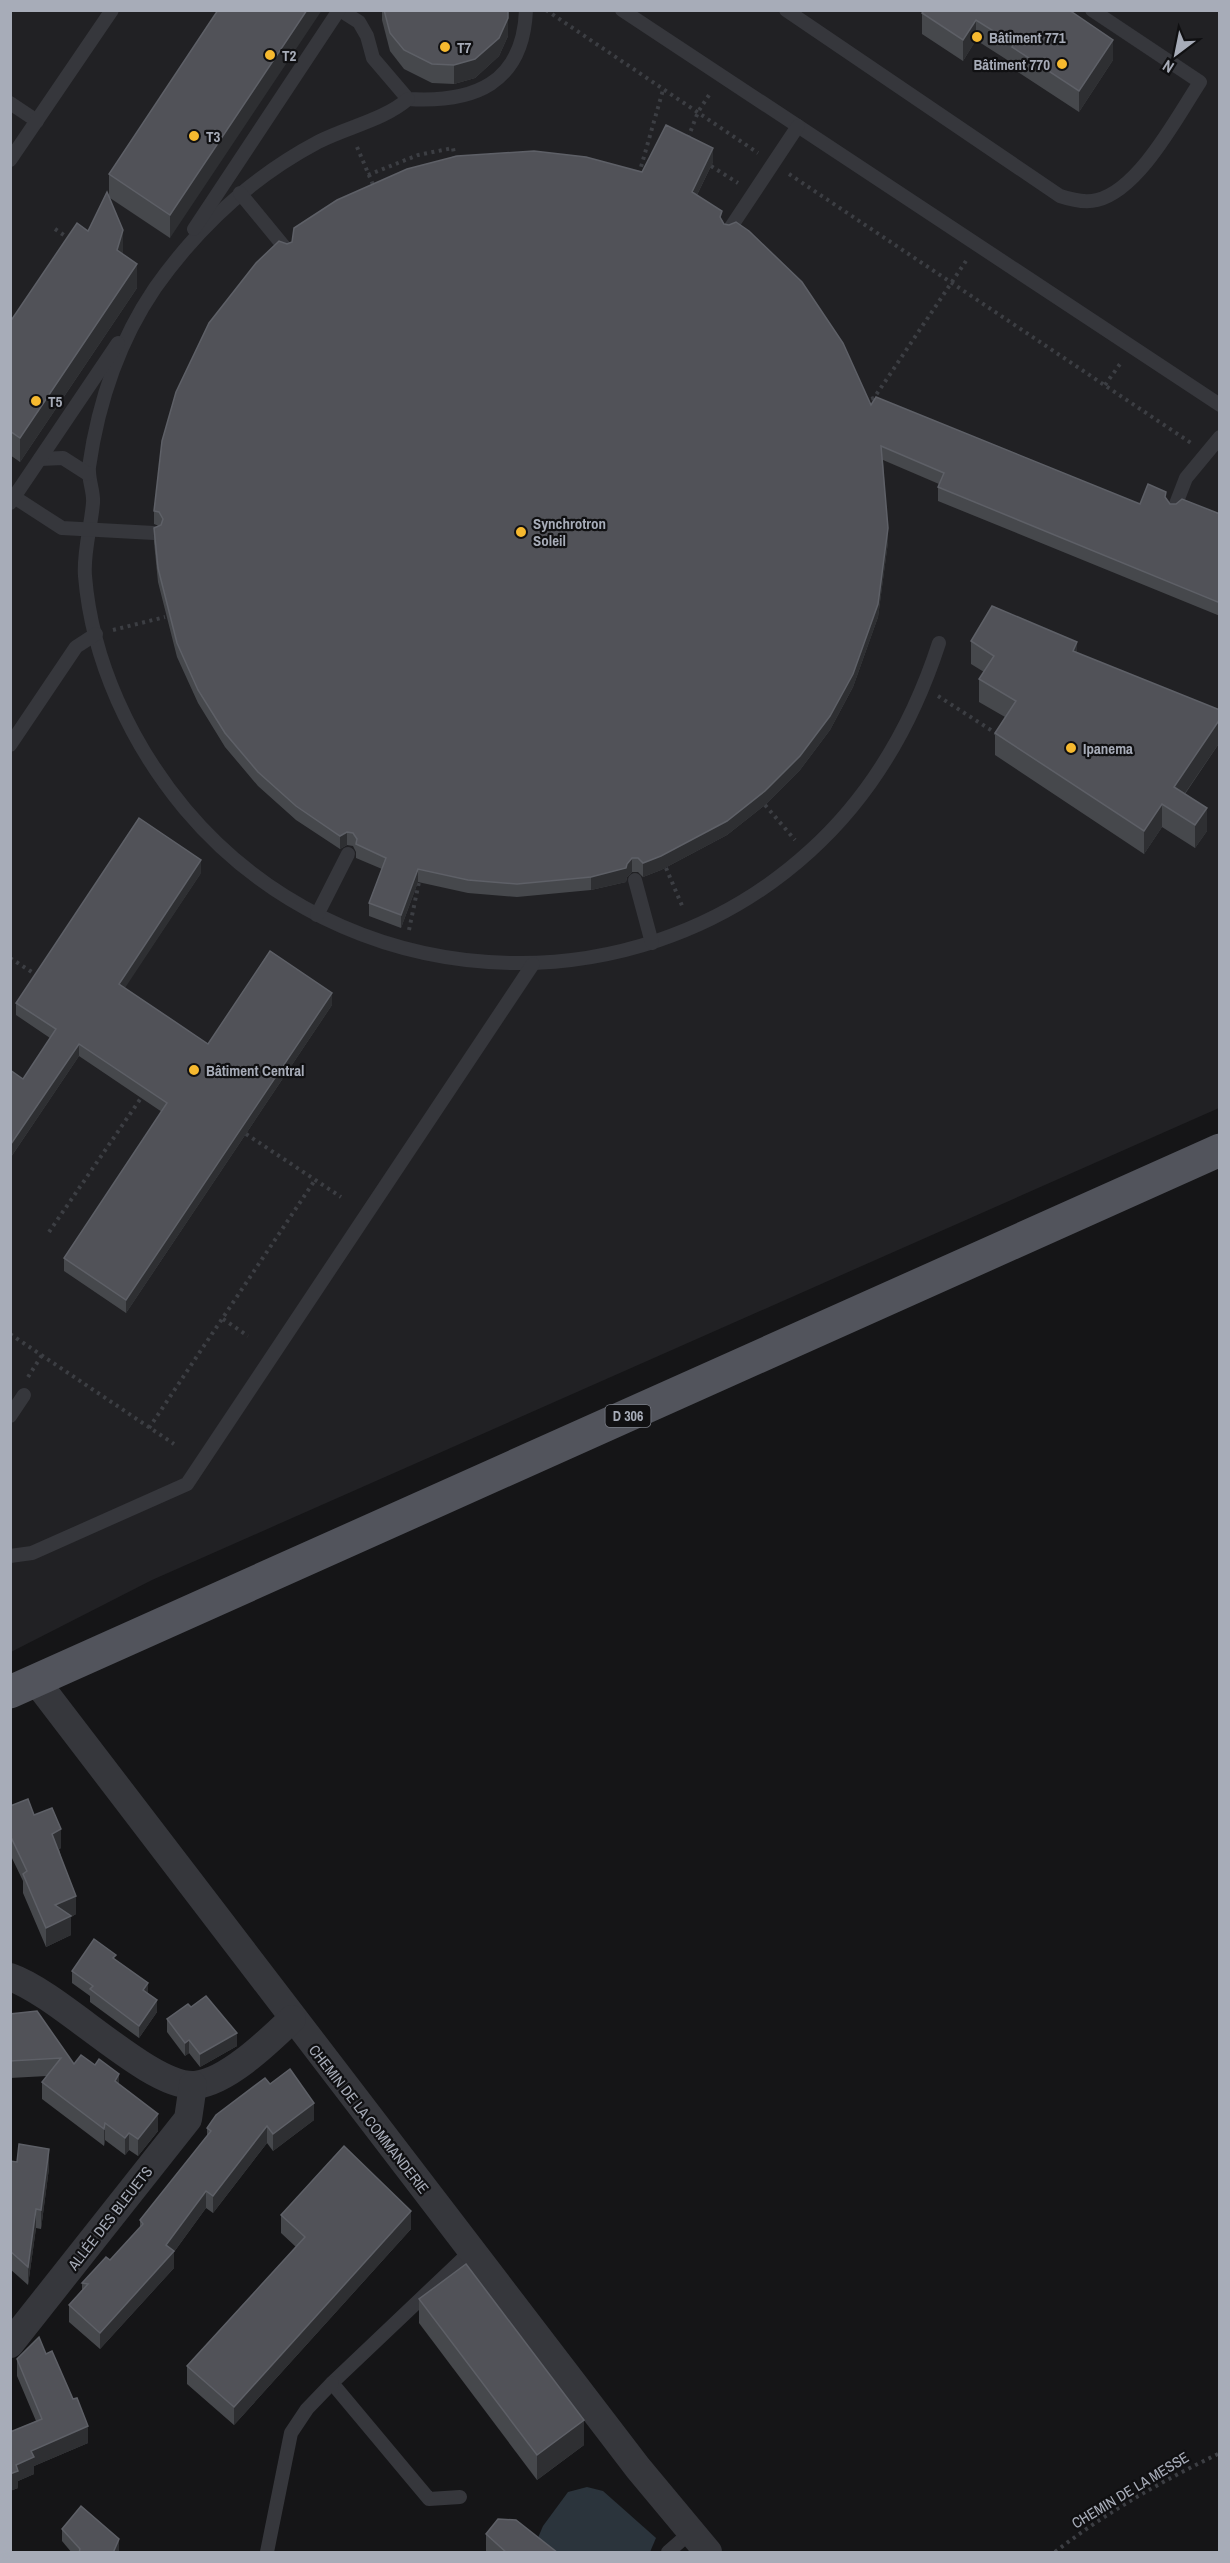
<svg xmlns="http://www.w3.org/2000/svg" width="1230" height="2563" viewBox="0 0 1230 2563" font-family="'Archivo Narrow',sans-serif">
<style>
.built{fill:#212124}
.water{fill:#2b343c}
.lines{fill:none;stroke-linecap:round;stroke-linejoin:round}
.path{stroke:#3c3e43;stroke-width:4;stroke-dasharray:3 4.5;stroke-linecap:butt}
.service{stroke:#36373c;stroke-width:14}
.minor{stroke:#36373c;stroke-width:28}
.primary{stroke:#52545c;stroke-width:33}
.wall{fill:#46484c}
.shaded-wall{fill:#2e2f32}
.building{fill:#515258;stroke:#5e6067;stroke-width:1.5}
.poi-dot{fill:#f6b92f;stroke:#101012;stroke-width:2}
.labels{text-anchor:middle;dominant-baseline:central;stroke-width:4.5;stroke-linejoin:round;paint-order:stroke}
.shield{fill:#101012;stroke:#7a7d86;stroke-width:1.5}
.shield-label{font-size:14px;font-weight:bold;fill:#a7acb8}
.poi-label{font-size:15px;font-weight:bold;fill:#a7acb8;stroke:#101012;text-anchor:start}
.street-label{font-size:15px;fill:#a7acb8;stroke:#101012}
</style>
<rect width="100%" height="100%" fill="#151517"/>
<path class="built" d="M 11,11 L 1219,11 L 1219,1108 L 152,1580 L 11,1652 Z"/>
<path class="water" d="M 587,2487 L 603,2491 L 656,2538 L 650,2552 L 542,2552 L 534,2547 L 543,2526 L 568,2492 Z"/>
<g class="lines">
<g class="path">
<path d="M 546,10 L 758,153"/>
<path d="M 688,138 L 698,112 L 711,92"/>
<path d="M 357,147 L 374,187"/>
<path d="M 711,166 L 738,183"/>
<path d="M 639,174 L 663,90"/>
<path d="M 789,174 L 1191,443"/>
<path d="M 368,175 L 418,155 L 453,148 L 455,160"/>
<path d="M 55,229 L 71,240"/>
<path d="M 1105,385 L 1120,364"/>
<path d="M 864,401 L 874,398 L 966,261"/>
<path d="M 113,630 L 165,617"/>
<path d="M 938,696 L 997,734"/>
<path d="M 765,805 L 795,840"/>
<path d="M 666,868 L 683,908"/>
<path d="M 409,930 L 419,882"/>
<path d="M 10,958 L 38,976"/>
<path d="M 246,1134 L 341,1197"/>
<path d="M 49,1232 L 141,1098"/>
<path d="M 223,1319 L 248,1336"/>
<path d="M 10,1334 L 174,1444"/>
<path d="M 28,1377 L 42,1355"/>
<path d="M 149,1428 L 315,1180"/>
<path d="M 1055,2552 C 1105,2513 1162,2481 1220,2453"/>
</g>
<g class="service">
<path d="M 340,10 L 359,22 L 367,36 L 373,58 L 408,99 C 474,103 523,84 526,10"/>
<path d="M 622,10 L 1220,405"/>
<path d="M 786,10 L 1060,196 C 1072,200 1085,203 1097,200 C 1139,190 1177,117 1200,82 L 1092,10"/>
<path d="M 408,99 C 384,120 347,127 318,142 C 252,177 198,227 155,288 C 119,341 98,404 89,467 C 88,480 94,491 93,503 C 91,527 83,553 85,576 C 92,661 131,744 185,809 C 342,996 629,1016 810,851 C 872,795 913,723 939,643"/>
<path d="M 10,103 L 37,121"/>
<path d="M 10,160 L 112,10"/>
<path d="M 240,193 L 286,249"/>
<path d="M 194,229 L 339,10"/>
<path d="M 729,230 L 798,126"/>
<path d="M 40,459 L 63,458 L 88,474"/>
<path d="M 14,497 L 62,528 L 154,533"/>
<path d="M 10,503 L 118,343"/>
<path d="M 1174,509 L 1186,478 L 1220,437"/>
<path d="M 10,745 L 76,647 L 96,634"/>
<path d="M 635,880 L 652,943"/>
<path d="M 317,915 L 348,854"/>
<path d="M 10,1416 L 24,1395"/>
<path d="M 10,1556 L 32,1553 L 187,1484 L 533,964"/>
<path d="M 460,2497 L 429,2499 L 332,2383 L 471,2251"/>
<path d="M 267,2552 L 291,2433 L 307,2409 L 332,2383"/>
<path d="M 668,2552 L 691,2532"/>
</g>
<g class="minor">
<path d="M 36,1681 L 638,2468 L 708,2552"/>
<path d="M 10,1977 C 62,1995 149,2088 195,2085 C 227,2082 269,2041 292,2019"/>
<path d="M 10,2344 L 188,2119 L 193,2085"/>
</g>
<path class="primary" d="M 10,1692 L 1220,1150"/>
</g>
<g class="wall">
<path d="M 218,10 L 170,238 L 110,198 L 123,254 L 137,288 L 20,462 L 10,455 L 10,322 L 88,231 L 109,196 L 109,174 Z"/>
<path d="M 382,10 L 508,10 L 508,36 L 499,56 L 475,78 L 454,84 L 432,83 L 404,69 L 390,51 L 382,20 Z"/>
<path d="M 1069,10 L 1113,60 L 1079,112 L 1012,68 L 1012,63 L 976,40 L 963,61 L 922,34 L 922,13 Z"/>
<path d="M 713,162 L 697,195 L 722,220 L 724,224 L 871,405 L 1140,504 L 1166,498 L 1170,504 L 1220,514 L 1220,616 L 938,501 L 938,487 L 939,484 L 883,460 L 888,542 L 878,617 L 853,687 L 830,730 L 800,770 L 765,805 L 727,835 L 661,870 L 643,877 L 638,872 L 632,872 L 627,877 L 626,882 L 591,890 L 517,897 L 468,893 L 418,882 L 401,928 L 369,916 L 369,903 L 382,869 L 356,858 L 356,852 L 353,846 L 347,845 L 340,849 L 296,820 L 258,786 L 225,747 L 198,703 L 177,657 L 158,582 L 154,542 L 154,528 L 159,526 L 154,524 L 154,511 L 287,244 L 642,172 Z"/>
<path d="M 971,641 L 1077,652 L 1220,742 L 1185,794 L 1207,831 L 1195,848 L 1162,827 L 1144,854 L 995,755 L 995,733 L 1005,717 L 979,702 L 979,679 L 984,672 L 971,664 Z"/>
<path d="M 201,873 L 124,988 L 208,1044 L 332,1005 L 126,1313 L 64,1271 L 64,1258 L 162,1112 L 79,1056 L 11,1157 L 10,1156 L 10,1070 L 23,1079 L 50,1038 L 16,1015 L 16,1003 Z"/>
<path d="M 10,1806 L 34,1815 L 61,1848 L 59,1849 L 76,1914 L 71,1917 L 71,1935 L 46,1947 L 23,1893 L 23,1881 L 10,1854 Z"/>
<path d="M 116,1960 L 148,1993 L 157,2012 L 139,2038 L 90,2002 L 90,1996 L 72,1983 L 72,1971 Z"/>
<path d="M 191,2007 L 237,2046 L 200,2067 L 189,2053 L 185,2056 L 167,2032 L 167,2019 Z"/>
<path d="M 10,2014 L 74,2064 L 119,2084 L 158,2131 L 138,2156 L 129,2150 L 125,2155 L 105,2140 L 104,2146 L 42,2099 L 42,2082 L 47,2076 L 10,2078 Z"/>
<path d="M 270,2084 L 314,2120 L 273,2151 L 267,2143 L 213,2213 L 206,2208 L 174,2252 L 174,2268 L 100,2349 L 69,2322 L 69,2305 L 82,2290 L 82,2283 L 110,2260 L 140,2228 L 140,2220 L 207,2136 L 207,2128 Z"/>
<path d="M 10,2161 L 49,2168 L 41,2229 L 36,2228 L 28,2285 L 10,2269 Z"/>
<path d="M 281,2215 L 411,2229 L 234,2425 L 187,2384 L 187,2366 L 296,2247 L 281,2233 Z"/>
<path d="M 419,2299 L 584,2445 L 537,2480 L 419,2323 Z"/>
<path d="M 46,2354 L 88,2443 L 34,2466 L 34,2474 L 18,2481 L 18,2488 L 10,2491 L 10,2432 L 36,2421 L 17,2376 L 17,2359 Z"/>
<path d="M 62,2529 L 119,2551 L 118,2553 L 72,2553 L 62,2541 Z"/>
<path d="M 486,2534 L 558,2553 L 486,2553 Z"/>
</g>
<g class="shaded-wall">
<path d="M 307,10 L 322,10 L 170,238 L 170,215 Z"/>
<path d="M 508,18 L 508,36 L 499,56 L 475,78 L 454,84 L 454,65 Z"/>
<path d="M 976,20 L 976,40 L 963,61 L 963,40 Z"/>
<path d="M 1113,40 L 1113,60 L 1079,112 L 1079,91 Z"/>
<path d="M 713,148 L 713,162 L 692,205 L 692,192 Z"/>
<path d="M 123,230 L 123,254 L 117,274 L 117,250 Z"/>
<path d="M 137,264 L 137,288 L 20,462 L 20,438 Z"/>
<path d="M 888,528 L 888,542 L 878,617 L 853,687 L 830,730 L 800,770 L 765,805 L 727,835 L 661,870 L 643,877 L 643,863 Z"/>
<path d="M 1077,642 L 1077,664 L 1073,651 Z"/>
<path d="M 1220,719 L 1220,742 L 1174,809 L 1174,787 Z"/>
<path d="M 1162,804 L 1162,827 L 1144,854 L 1144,831 Z"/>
<path d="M 1207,808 L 1207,831 L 1195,848 L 1195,825 Z"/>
<path d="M 347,832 L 347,845 L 340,849 L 340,836 Z"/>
<path d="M 632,858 L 632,872 L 627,877 L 626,882 L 591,890 L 591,877 L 627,864 Z"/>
<path d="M 201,860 L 201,873 L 119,997 L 119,984 Z"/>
<path d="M 418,869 L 418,882 L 401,928 L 401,915 Z"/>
<path d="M 332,993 L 332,1005 L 126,1313 L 126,1300 Z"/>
<path d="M 79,1044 L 79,1056 L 11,1157 L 11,1144 Z"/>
<path d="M 61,1829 L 61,1848 L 52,1852 L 52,1834 Z"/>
<path d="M 76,1896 L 76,1914 L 71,1917 L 71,1935 L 46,1947 L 46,1928 L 55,1905 Z"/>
<path d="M 148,1983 L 148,1996 L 143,1990 Z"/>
<path d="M 157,2000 L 157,2012 L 139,2038 L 139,2026 Z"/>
<path d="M 237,2033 L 237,2046 L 200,2067 L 200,2054 Z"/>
<path d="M 189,2040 L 189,2053 L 185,2056 L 185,2043 Z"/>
<path d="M 119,2074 L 119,2091 L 115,2081 Z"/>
<path d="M 314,2103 L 314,2120 L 273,2151 L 273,2134 Z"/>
<path d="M 158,2114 L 158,2131 L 138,2156 L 138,2139 Z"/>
<path d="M 105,2123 L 105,2140 L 104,2146 L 104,2129 Z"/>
<path d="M 267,2126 L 267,2143 L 213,2213 L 213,2196 Z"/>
<path d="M 129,2133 L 129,2150 L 125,2155 L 125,2138 Z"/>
<path d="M 49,2149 L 49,2168 L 41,2229 L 41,2210 Z"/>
<path d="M 206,2191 L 206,2208 L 174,2252 L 174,2268 L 100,2349 L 100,2333 L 166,2245 Z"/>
<path d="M 36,2209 L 36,2228 L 28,2285 L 28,2267 Z"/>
<path d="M 411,2211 L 411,2229 L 234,2425 L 234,2407 Z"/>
<path d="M 584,2420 L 584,2445 L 537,2480 L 537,2455 Z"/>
<path d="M 88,2426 L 88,2443 L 34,2466 L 34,2474 L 18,2481 L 18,2488 L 10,2491 L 10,2474 L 16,2465 L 31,2451 Z"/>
<path d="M 119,2539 L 119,2551 L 118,2553 L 113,2553 Z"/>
</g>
<g class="building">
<path d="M 218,10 L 307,10 L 170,215 L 109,174 Z"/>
<path d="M 384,10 L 508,10 L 508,18 L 499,38 L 475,59 L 454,65 L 432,64 L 404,50 L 390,33 Z"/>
<path d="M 924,10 L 1069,10 L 1113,40 L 1079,91 L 1012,47 L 1014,44 L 976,20 L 963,40 L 922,13 Z"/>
<path d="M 666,125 L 713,148 L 692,192 L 722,211 L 720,217 L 724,224 L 729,225 L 736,222 L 749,231 L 802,282 L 843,343 L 871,405 L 876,397 L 1140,504 L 1148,484 L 1166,492 L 1165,497 L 1170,504 L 1176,504 L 1182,499 L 1220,514 L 1220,603 L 938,487 L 944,473 L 881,446 L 888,528 L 878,604 L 853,674 L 830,716 L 800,756 L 765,791 L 727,821 L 661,856 L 643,863 L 638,858 L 632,858 L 627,864 L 626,868 L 591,877 L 517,884 L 468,880 L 418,869 L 401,915 L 369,903 L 386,858 L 356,844 L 357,839 L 353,833 L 347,832 L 340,836 L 296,806 L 258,772 L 225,733 L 198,690 L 177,643 L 158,568 L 154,528 L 161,525 L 163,519 L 159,512 L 154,511 L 162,441 L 176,392 L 209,323 L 256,263 L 279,241 L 287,244 L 292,242 L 294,228 L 337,200 L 407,169 L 457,156 L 534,151 L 586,157 L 642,172 Z"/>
<path d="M 107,192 L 123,230 L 117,250 L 137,264 L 20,438 L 10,431 L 10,322 L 77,223 L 88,231 Z"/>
<path d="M 992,606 L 1077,642 L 1073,651 L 1220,710 L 1220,719 L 1174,787 L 1207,808 L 1195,825 L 1162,804 L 1144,831 L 995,733 L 1016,701 L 979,679 L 994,656 L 971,641 Z"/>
<path d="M 139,818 L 201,860 L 119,984 L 208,1044 L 270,951 L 332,993 L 126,1300 L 64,1258 L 167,1103 L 79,1044 L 11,1144 L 10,1144 L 10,1070 L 23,1079 L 56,1029 L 16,1003 Z"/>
<path d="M 28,1799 L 34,1815 L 52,1808 L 61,1829 L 52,1834 L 76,1896 L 55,1905 L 71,1916 L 46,1928 L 23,1874 L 27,1871 L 10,1835 L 10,1806 Z"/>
<path d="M 94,1939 L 116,1955 L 113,1958 L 148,1983 L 143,1990 L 157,2000 L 139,2026 L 90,1989 L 93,1986 L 72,1971 Z"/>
<path d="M 206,1996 L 237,2033 L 200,2054 L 189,2040 L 185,2043 L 167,2019 L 188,2004 L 191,2007 Z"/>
<path d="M 37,2011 L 74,2064 L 81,2055 L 95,2065 L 99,2059 L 119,2074 L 115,2081 L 158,2114 L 138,2139 L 129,2133 L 125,2138 L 105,2123 L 104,2129 L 42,2082 L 61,2058 L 10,2061 L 10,2014 Z"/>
<path d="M 290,2069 L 314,2103 L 273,2134 L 267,2126 L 213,2196 L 206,2191 L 166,2245 L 174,2251 L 100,2333 L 69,2305 L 88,2284 L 82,2283 L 106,2257 L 110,2260 L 143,2224 L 140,2220 L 211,2131 L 207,2128 L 216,2115 L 265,2078 L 270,2084 Z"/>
<path d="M 19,2144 L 49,2149 L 41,2210 L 36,2209 L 28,2267 L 10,2251 L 10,2161 L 17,2162 Z"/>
<path d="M 344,2146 L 411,2211 L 234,2407 L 187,2366 L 305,2237 L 281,2215 Z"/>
<path d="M 466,2264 L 584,2420 L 537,2455 L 419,2299 Z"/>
<path d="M 39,2337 L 46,2354 L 52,2351 L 73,2399 L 77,2398 L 88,2426 L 31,2451 L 34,2457 L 16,2465 L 18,2471 L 10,2474 L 10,2432 L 42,2419 L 17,2359 Z"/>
<path d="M 81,2506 L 119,2539 L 113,2553 L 79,2553 L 80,2549 L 62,2529 Z"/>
<path d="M 498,2519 L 516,2520 L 558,2553 L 507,2553 L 486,2534 Z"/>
</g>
<g class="poi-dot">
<circle cx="977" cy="37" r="6"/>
<circle cx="445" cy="47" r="6"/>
<circle cx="270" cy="55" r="6"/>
<circle cx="1062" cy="64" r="6"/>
<circle cx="194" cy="136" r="6"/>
<circle cx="36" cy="401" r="6"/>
<circle cx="521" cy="532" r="6"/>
<circle cx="1071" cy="748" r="6"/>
<circle cx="194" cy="1070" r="6"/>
</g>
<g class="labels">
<rect class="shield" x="605.5" y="1405" width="45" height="22" rx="4.5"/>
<g class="shield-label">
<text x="628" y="1416">D 306</text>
</g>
<g class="poi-label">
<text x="989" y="37">Bâtiment 771</text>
<text x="457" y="47">T7</text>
<text x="282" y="55">T2</text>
<text x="1050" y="64" text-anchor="end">Bâtiment 770</text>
<text x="206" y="136">T3</text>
<text x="48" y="401">T5</text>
<text x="533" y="523">Synchrotron<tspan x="533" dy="17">Soleil</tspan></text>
<text x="1083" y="748">Ipanema</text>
<text x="206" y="1070">Bâtiment Central</text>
</g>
<g class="street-label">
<text transform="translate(369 2119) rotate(52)">CHEMIN DE LA COMMANDERIE</text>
<text transform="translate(110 2218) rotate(-52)">ALLÉE DES BLEUETS</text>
<text transform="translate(1130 2490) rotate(-31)">CHEMIN DE LA MESSE</text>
</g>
</g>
<rect width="1230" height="2563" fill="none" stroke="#a7acb8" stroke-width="24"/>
<g transform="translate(1176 54) rotate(212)" stroke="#101012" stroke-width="4.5" paint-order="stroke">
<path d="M0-4.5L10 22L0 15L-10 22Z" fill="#a7acb8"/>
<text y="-9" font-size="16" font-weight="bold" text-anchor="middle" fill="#a7acb8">N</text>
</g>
</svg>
